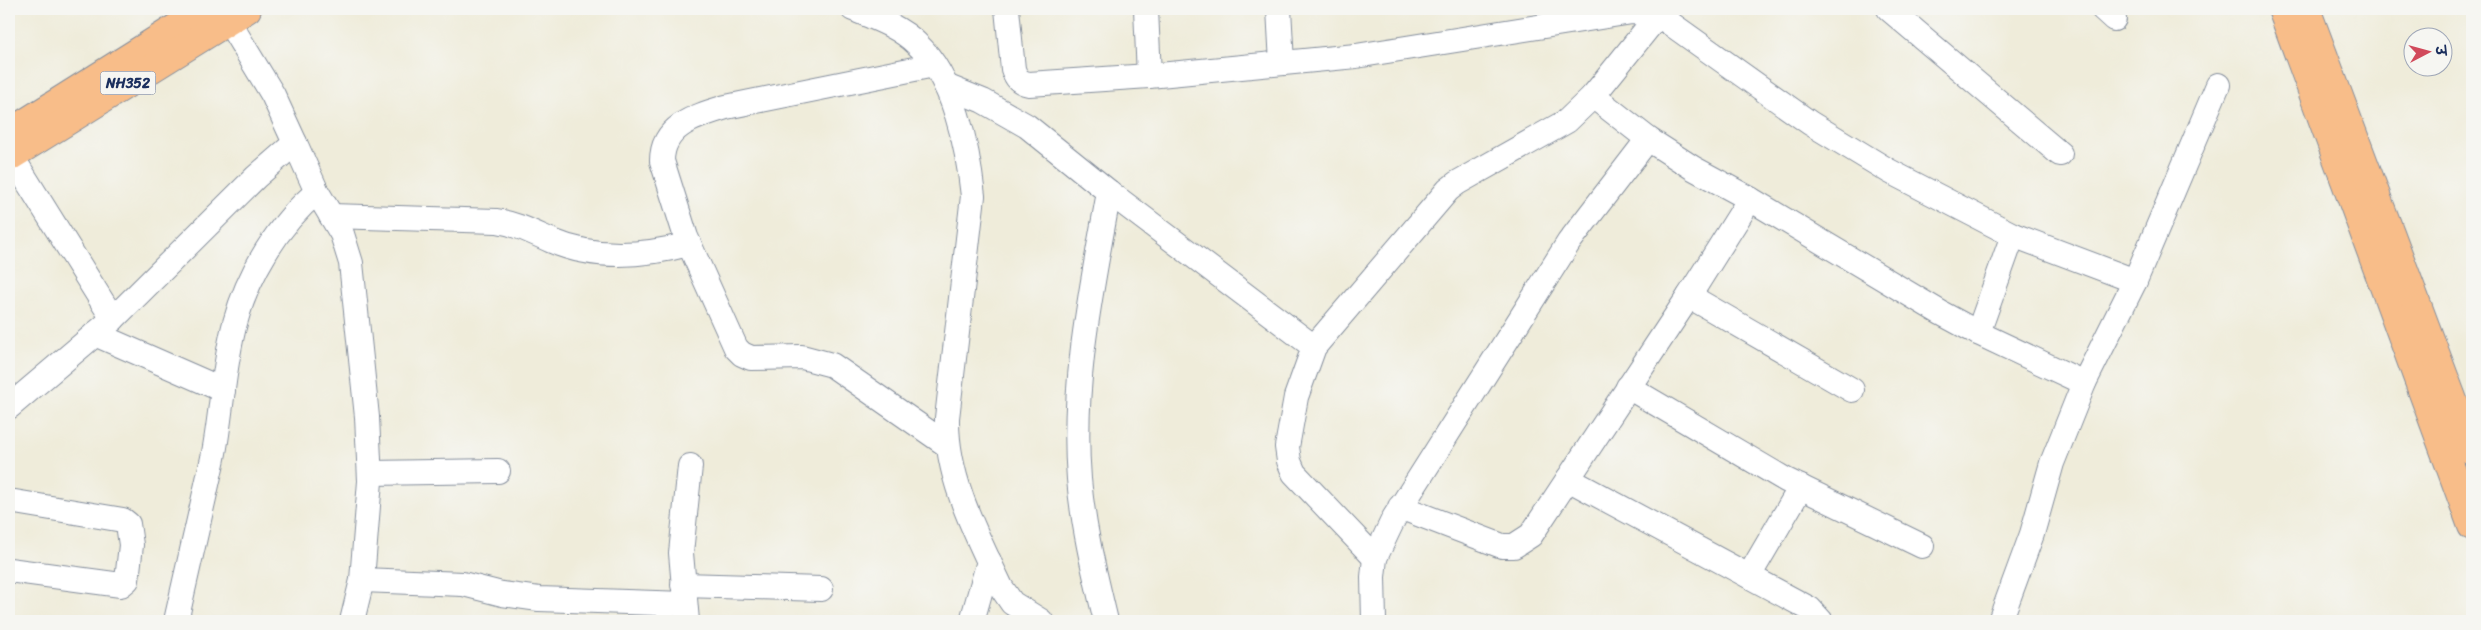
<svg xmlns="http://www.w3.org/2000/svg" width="2481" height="630" viewBox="0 0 2481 630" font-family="Sriracha,'Playpen Sans Deva',sans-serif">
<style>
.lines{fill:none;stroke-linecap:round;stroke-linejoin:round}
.minor-casing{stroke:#858e9c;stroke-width:26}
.major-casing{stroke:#858e9c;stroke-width:30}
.highway-casing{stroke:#858e9c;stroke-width:30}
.minor{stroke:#fff;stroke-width:24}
.major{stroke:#f8bd89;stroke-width:28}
.highway{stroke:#f8bd89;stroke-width:28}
.labels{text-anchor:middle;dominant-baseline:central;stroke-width:4.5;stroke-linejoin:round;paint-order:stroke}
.shield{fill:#f6f6f2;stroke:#5d6b8a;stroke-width:1}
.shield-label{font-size:14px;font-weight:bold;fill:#1b2f5e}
</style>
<rect width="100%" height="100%" fill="#f6f6f2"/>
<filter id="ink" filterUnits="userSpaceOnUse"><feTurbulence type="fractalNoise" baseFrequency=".02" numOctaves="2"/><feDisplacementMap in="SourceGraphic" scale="10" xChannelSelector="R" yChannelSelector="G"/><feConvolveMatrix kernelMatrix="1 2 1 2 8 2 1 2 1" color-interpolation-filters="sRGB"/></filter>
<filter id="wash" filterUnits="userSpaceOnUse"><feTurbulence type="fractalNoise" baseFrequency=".0096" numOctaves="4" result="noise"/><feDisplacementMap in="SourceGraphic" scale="20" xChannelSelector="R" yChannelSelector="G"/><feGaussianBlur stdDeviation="1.12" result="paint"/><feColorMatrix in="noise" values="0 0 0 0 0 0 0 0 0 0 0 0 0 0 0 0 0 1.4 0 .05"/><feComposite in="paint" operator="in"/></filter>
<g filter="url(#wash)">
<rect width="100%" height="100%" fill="#efecda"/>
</g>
<g filter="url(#ink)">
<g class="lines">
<defs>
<g id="minor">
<path d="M 853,9 C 875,18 900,27 917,44 C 954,78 968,149 973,196 L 947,418 C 946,478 976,534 1001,587 L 1012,603 L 1041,621"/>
<path d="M 1007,9 L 1013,69 C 1016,78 1019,82 1029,84 L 1149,76 L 1356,56 L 1632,12 L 1657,14 L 1810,123 L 1889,171 L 2013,235 L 2135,281"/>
<path d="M 1146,9 L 1149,76"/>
<path d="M 1279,9 L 1282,63"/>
<path d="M 1889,9 L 2060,154"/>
<path d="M 2103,9 L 2114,19"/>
<path d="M 934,65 L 726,107 C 697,116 662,125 662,161 L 686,237 L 736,348 L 742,354 L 751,358 L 802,357 L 832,365 L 947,445"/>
<path d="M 946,86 L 983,101 L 1027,126 L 1109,192 L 1314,347"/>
<path d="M 1593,96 L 1648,139 L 1693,168 L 1750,199 L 1941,313 L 1978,333 L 2084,383"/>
<path d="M 295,143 L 317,192 L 342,234 L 351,263 L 367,417 L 370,481 L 362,580 L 352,621"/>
<path d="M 9,152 L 113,319"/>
<path d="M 331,216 L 497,221 C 517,224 534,233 552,241 C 596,260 644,256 689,244"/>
<path d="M 1689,296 L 1852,390"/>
<path d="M 1978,333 L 2013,235"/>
<path d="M 95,334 L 223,390"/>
<path d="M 1628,387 L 1786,480 L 1922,546"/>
<path d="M 9,407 L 113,319 L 256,177 L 295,143 L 273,95 L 221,9"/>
<path d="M 370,473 L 498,471"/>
<path d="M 1568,479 L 1810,609 L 1821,621"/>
<path d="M 9,501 L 123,520 L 128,524 L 131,545 L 127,580 L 121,585 L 9,570"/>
<path d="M 1400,507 L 1502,546 L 1514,546 L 1531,535 L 1689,296 L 1750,199"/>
<path d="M 1375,558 L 1294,473 L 1289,461 L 1287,447 L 1296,397 L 1314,347 L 1448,190 L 1457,183 L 1567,121 L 1593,96 L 1663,9"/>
<path d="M 1749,576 L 1801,487"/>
<path d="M 362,580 L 463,584 L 502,594 L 539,599 L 685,604"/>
<path d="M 683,585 L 821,589"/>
<path d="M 176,621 C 188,567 201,512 213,458 C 222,413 223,366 235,323 C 248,274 278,224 317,192"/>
<path d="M 687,621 L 681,553 L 690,466"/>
<path d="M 972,621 L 989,561"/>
<path d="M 1106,621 C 1095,575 1083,527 1079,479 C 1071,382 1092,287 1109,192"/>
<path d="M 1374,621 L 1373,577 L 1375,558 L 1394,518 L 1569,242 L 1648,139"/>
<path d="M 2000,621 L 2032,534 L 2052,463 L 2084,383 L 2135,281 L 2218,85"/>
</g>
<g id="major">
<path d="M 2282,9 L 2472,526"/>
<path d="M 2306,9 L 2472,451"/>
</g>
<g id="highway">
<path d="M 9,133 L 206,9"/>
<path d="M 9,157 L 247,9"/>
</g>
</defs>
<use href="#minor" class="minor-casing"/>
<use href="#major" class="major-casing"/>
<use href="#highway" class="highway-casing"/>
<use href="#minor" class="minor"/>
<use href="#major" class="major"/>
<use href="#highway" class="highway"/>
</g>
</g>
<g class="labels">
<rect class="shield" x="100.5" y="71.5" width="55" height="23" rx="4"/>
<g class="shield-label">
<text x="128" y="83">NH352</text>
</g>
</g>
<rect width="2481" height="630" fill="none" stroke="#f6f6f2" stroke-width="30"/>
<g transform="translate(2428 52) rotate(84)"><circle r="24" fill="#f6f6f2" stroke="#9ea6b7"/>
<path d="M0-4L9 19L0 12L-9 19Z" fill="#d1495b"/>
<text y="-8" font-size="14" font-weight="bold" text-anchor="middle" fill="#1b2f5e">उ</text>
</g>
</svg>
